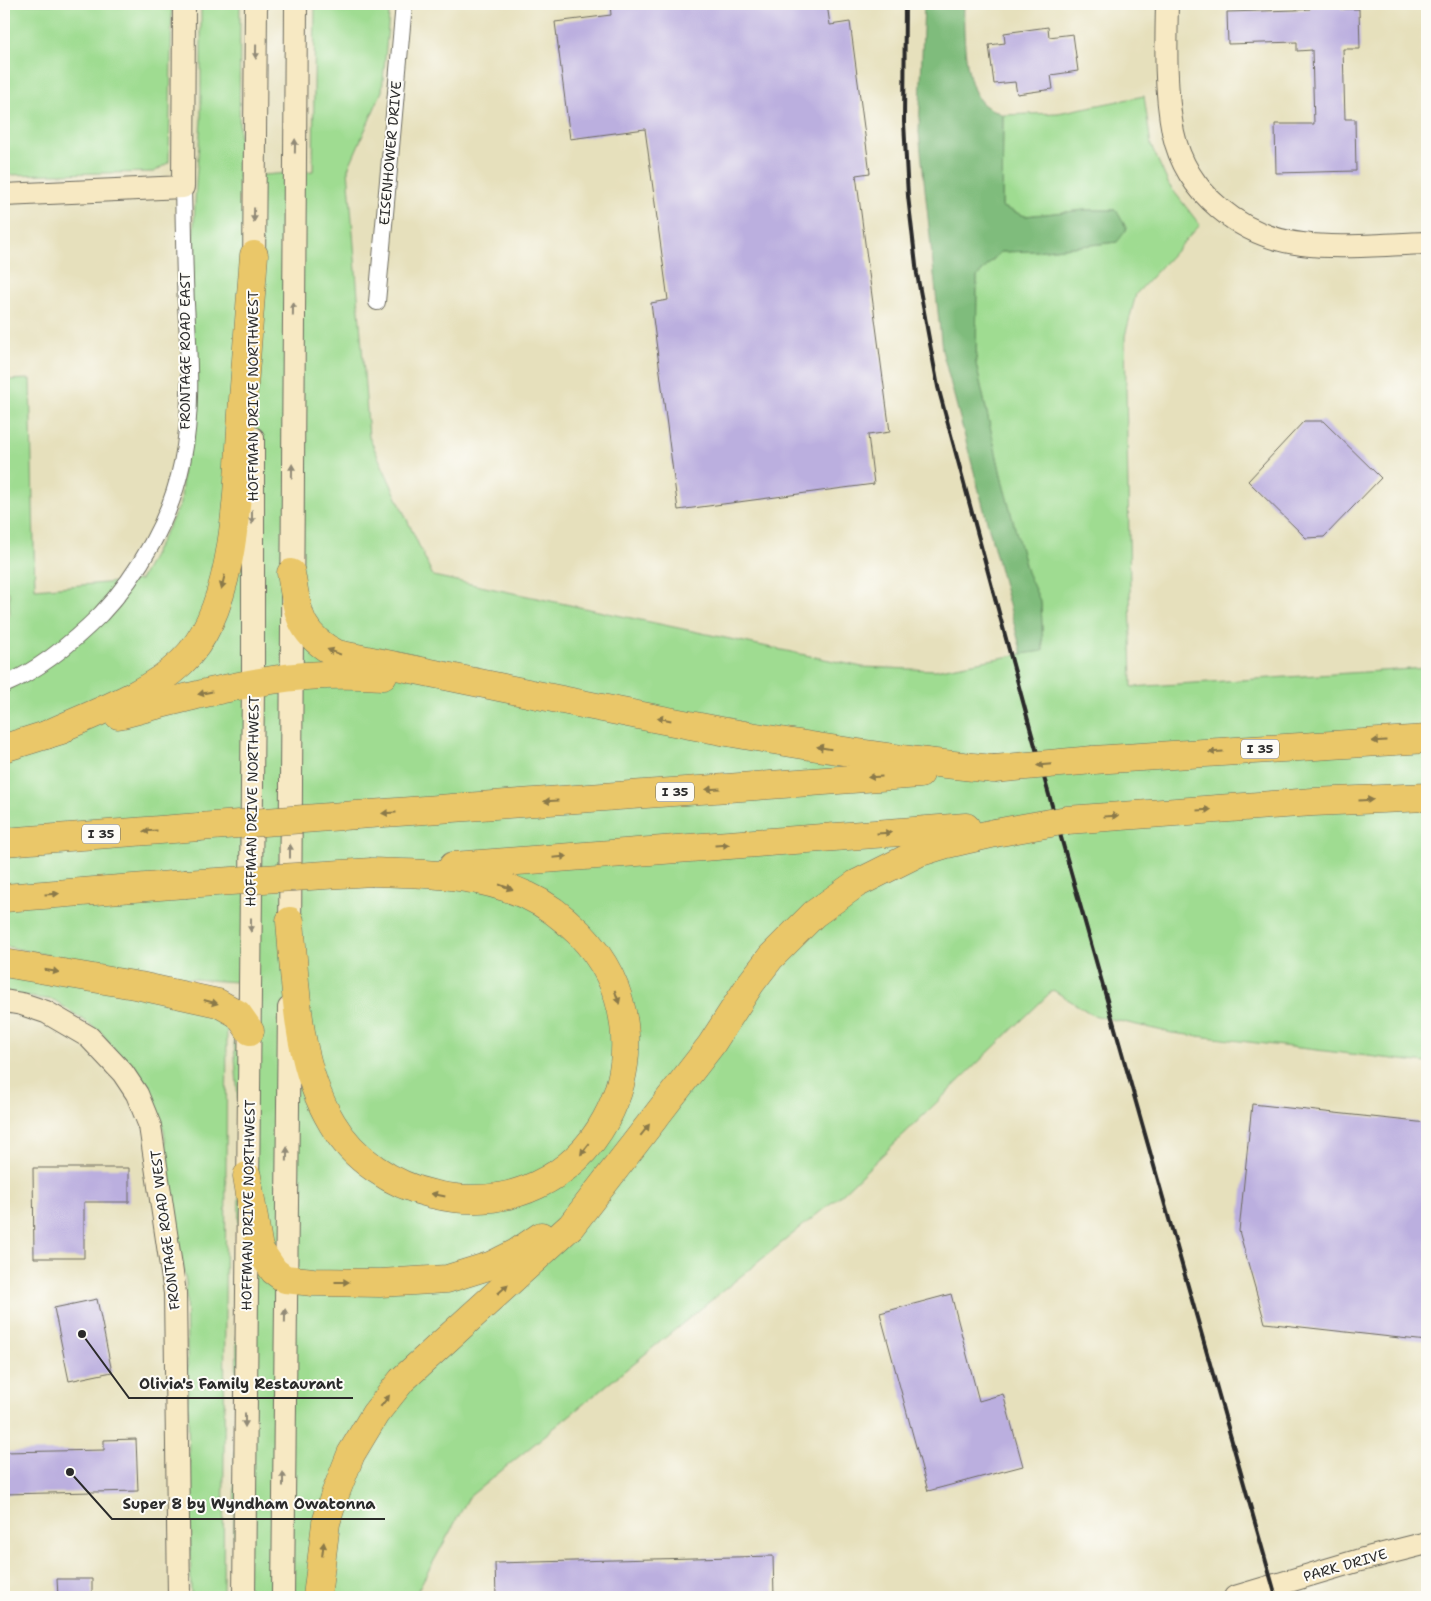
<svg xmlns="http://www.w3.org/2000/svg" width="1431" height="1601" viewBox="0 0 1431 1601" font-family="'Shantell Sans',sans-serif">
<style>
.green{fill:#9fdc91;stroke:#65845e}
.forest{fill:#7fbc7b;stroke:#557453}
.building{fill:#bbafdf}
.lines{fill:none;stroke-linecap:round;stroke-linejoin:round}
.street-casing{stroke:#6c6a5e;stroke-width:18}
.secondary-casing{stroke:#6c6a5e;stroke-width:24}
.highway-casing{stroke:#6c6a5e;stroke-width:29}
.street{stroke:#fff;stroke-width:16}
.secondary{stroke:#f7e9c3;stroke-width:22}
.highway{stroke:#eac769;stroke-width:28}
.rail{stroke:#2b2b2b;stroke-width:4}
.highway-bridge-casing{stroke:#6c6a5e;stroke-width:29;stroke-linecap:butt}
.highway-bridge{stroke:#eac769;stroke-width:28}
.oneway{fill:#918a77}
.oneway2{fill:#8a794a}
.labels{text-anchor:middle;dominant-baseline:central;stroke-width:4;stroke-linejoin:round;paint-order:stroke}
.shield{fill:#fdfcf7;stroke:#6a6a68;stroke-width:1}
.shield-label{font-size:12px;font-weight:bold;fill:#2b2b2b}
.street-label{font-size:14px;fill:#2b2b2b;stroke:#fdfcf7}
.leader{fill:none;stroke:#2b2b2b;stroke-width:2}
.callout-dot{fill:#2b2b2b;stroke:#fdfcf7;stroke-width:2}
.callout-label{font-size:15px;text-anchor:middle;font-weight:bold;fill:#2b2b2b;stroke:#fdfcf7;stroke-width:4;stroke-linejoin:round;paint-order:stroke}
</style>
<rect width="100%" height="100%" fill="#fdfcf7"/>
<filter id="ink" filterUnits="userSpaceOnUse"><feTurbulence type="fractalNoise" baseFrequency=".02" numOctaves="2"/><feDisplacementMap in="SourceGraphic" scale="10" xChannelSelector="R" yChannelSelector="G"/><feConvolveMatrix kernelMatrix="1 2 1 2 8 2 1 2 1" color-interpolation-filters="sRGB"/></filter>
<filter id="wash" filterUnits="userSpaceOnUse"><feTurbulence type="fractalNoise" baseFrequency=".0096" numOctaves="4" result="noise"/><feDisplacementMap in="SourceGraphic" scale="20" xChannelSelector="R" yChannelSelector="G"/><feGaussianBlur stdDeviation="1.12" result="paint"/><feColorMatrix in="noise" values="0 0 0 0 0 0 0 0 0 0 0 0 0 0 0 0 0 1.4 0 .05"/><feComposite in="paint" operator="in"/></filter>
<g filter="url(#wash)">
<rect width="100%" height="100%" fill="#e6e0bc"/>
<g class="green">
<path d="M 4,4 L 172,4 L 169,162 L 154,172 L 4,175 Z"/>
<path d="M 201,4 L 240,4 L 239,177 L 313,171 L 315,4 L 390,4 L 382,91 L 348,169 L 369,437 L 433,576 L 862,667 L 935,670 L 1043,650 L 1041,603 L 1027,573 L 1003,484 L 976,364 L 977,277 L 1000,252 L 1036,251 L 1117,242 L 1116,210 L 1085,210 L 1025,216 L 1002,207 L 1003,115 L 1058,113 L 1144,96 L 1151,145 L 1169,185 L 1200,225 L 1136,294 L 1125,336 L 1132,687 L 1427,668 L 1427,1063 L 1172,1033 L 1093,1015 L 1053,990 L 842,1194 L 469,1497 L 414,1597 L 233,1597 L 240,1127 L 234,1044 L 237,982 L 162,977 L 139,968 L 90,964 L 4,946 L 4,619 L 10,615 L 9,592 L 4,592 L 4,380 L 30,379 L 35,589 L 140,580 L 181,503 L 196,181 L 201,120 Z"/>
<path d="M 1423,4 L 1427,4 L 1427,100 Z"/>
<path d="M 4,968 L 93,974 L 227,1019 L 223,1597 L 191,1597 L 186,1282 L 173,1214 L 164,1130 L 154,1103 L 101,1032 L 54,1000 L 4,994 Z"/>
</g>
<path class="forest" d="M 924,4 L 964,4 C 963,29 964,84 982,103 C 987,108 996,111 1003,115 L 1002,207 L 1025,216 L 1085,210 L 1116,210 L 1127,229 L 1117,242 L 1036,251 L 1000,252 L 977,277 L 976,364 L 1003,484 L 1027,572 L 1041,603 L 1043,651 L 1022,654 L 942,350 L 919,132 Z"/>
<g id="blocks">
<g class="building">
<path d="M 610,4 L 827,4 L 830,25 L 850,22 L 870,173 L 856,175 L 890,432 L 868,435 L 874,484 L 678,510 L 651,303 L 668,300 L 645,129 L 570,139 L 555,22 L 611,15 Z"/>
<path d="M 1332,6 L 1341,6 L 1341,9 L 1359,9 L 1360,49 L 1343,49 L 1345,119 L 1355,119 L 1356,171 L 1276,173 L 1275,124 L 1314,124 L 1312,50 L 1297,51 L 1297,42 L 1228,44 L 1227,12 L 1296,10 L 1310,9 L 1310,7 Z"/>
<path d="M 1048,27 L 1049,37 L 1073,34 L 1078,71 L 1051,75 L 1053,89 L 1017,94 L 1015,82 L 994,84 L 989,45 L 1005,43 L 1004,33 Z"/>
<path d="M 1304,421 L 1323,421 L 1381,478 L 1324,537 L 1306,538 L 1248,481 Z"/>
<path d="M 1252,1104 L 1427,1123 L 1427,1341 L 1265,1323 L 1239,1231 Z"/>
<path d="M 33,1168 L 129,1168 L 129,1202 L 84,1202 L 84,1258 L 34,1258 Z"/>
<path d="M 951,1294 L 979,1401 L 1003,1394 L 1023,1466 L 928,1491 L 880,1313 Z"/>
<path d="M 97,1299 L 112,1372 L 69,1381 L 54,1308 Z"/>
<path d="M 136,1439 L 138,1491 L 4,1494 L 4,1452 L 104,1450 L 104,1440 Z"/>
<path d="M 773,1556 L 774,1597 L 496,1597 L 495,1563 Z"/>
<path d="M 57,1579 L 92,1579 L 92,1597 L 58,1597 Z"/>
</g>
</g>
</g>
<g filter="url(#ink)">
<use href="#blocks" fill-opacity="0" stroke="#6c6a5e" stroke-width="1"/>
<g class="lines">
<defs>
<g id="street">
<path d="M 377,302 L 404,4"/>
<path d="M 4,685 C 41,669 72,643 101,614 C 139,574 171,518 182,463 C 193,411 189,356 186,304 C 184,265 184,226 183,187"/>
</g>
<g id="secondary">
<path d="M 1167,4 C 1166,46 1165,91 1173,132 C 1186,194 1242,237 1302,244 C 1340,249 1388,244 1427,243"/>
<path d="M 4,195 L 183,187 L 184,4"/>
<path d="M 254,271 L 256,4"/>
<path d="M 290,939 L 296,4"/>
<path d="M 4,1001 L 22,1004 L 46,1012 L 89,1037 L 123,1073 L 137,1094 L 150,1126 L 175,1293 L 179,1597"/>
<path d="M 244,1597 L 253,684 L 253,438"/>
<path d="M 283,1597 L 289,1008"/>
<path d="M 1235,1597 L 1360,1560 L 1427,1543"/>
</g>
<g id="highway">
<path d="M 291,573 C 298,612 298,634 337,654 C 554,697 772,749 994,769"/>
<path d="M 118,715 C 169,702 220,688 272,680 C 308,674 346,674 383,676"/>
<path d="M 46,735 C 91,714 145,697 182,662 C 238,609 237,486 242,413 C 246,361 250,308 254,255"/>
<path d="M 4,748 L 62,730"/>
<path d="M 1093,760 L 1427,739"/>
<path d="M 356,815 L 920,774"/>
<path d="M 1067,820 L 1313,802 L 1427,797"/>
<path d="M 4,842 L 199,827"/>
<path d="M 453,866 L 966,827"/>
<path d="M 4,898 L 185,884"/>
<path d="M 290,921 C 296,988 296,1063 332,1123 C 353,1159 392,1185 432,1194 C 590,1232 688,1045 579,933 C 564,918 548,905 528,896 C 478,873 425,874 372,872"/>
<path d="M 4,963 L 140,986 L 218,1003 L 238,1014 L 250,1031"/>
<path d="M 247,1176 L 259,1249 L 274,1271 L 285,1279 L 313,1282 L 380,1283 L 447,1279 L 492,1265 L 516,1253 L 541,1236"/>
<path d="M 317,1597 L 326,1523 L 334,1497 L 351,1454 L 375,1414 L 402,1380 L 571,1226 L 711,1045 L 751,983 L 771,957 L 814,914 L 856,884 L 918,853 L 947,844 L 995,833"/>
</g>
</defs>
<use href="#street" class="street-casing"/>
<use href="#secondary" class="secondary-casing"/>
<use href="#highway" class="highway-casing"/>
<use href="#street" class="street"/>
<use href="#secondary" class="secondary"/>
<use href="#highway" class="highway"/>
<path class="rail" d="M 905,4 L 904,122 L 908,196 L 917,274 L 938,387 L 1032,735 L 1276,1597"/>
<defs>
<g id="highway-bridge">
<path d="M 994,769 L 1093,760"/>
<path d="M 199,827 L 356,815"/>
<path d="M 995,833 L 1067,820"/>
<path d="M 185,884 L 372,872"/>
</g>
</defs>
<use href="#highway-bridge" class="highway-bridge-casing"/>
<use href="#highway-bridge" class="highway-bridge"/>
</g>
<defs><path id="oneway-solid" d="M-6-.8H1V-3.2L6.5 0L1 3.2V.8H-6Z" transform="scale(1.25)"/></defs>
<g class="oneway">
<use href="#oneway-solid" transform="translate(256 52) rotate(91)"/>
<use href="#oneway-solid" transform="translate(295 146) rotate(-89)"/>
<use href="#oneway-solid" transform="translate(254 215) rotate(91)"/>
<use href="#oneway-solid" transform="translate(293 309) rotate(-89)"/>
<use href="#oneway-solid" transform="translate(292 471) rotate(-89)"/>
<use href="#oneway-solid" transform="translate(252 517) rotate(90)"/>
<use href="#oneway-solid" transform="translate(290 851) rotate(-90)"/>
<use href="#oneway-solid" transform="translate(251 925) rotate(90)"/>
<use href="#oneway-solid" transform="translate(287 1154) rotate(-89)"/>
<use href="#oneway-solid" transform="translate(285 1316) rotate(-89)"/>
<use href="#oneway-solid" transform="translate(245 1420) rotate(90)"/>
<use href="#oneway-solid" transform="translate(283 1479) rotate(-90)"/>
</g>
<g class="oneway2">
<use href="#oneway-solid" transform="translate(223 582) rotate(104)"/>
<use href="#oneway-solid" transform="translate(334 652) rotate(-159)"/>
<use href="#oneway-solid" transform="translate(205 693) rotate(169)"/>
<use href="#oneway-solid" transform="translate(664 719) rotate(-169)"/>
<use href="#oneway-solid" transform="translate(1379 741) rotate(177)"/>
<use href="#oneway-solid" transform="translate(824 748) rotate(-170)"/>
<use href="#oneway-solid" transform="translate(1216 752) rotate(176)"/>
<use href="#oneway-solid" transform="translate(1044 765) rotate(175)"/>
<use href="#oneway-solid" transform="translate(875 777) rotate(176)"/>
<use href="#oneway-solid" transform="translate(713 789) rotate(176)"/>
<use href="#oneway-solid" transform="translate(1366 800) rotate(-3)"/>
<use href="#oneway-solid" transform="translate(551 801) rotate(176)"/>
<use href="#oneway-solid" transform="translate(1204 810) rotate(-4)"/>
<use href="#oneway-solid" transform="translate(389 813) rotate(176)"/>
<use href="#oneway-solid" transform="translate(1111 816) rotate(-4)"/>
<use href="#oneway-solid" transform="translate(150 831) rotate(176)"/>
<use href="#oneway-solid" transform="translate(884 833) rotate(-4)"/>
<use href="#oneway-solid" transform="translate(722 845) rotate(-4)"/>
<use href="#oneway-solid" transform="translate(560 857) rotate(-5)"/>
<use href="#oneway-solid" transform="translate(506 887) rotate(21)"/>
<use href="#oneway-solid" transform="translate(52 894) rotate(-4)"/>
<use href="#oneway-solid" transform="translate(52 971) rotate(10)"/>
<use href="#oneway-solid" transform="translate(617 997) rotate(71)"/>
<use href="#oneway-solid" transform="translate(211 1002) rotate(15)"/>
<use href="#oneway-solid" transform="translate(645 1130) rotate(-52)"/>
<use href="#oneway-solid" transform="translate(585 1149) rotate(128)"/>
<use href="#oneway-solid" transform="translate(438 1195) rotate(-168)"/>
<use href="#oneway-solid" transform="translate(342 1282)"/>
<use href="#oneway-solid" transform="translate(503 1289) rotate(-42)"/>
<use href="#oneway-solid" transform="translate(385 1401) rotate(-52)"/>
<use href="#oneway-solid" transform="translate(323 1549) rotate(-83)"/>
</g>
</g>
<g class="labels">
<g class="shield">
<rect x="1241" y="739.5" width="38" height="19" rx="4"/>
<rect x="656" y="782.5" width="38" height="19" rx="4"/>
<rect x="82" y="824.5" width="38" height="19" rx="4"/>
</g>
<g class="shield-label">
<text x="1260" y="749">I 35</text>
<text x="675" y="792">I 35</text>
<text x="101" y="834">I 35</text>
</g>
<g class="street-label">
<text transform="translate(390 153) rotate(-85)">EISENHOWER DRIVE</text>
<text transform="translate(185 351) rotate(-90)">FRONTAGE ROAD EAST</text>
<text transform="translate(253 396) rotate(-90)">HOFFMAN DRIVE NORTHWEST</text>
<text transform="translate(252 801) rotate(-89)">HOFFMAN DRIVE NORTHWEST</text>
<text transform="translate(248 1205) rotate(-89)">HOFFMAN DRIVE NORTHWEST</text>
<text transform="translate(165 1230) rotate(-97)">FRONTAGE ROAD WEST</text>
<text transform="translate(1345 1565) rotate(-16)">PARK DRIVE</text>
</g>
</g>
<path class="leader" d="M82 1334L129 1398H353M70 1472L112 1519H385"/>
<g class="callout-dot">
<circle cx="82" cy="1334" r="5"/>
<circle cx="70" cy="1472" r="5"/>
</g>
<g class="callout-label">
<text x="241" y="1389">Olivia's Family Restaurant</text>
<text x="249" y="1509">Super 8 by Wyndham Owatonna</text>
</g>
<rect width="1431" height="1601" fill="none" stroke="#fdfcf7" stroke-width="20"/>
</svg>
